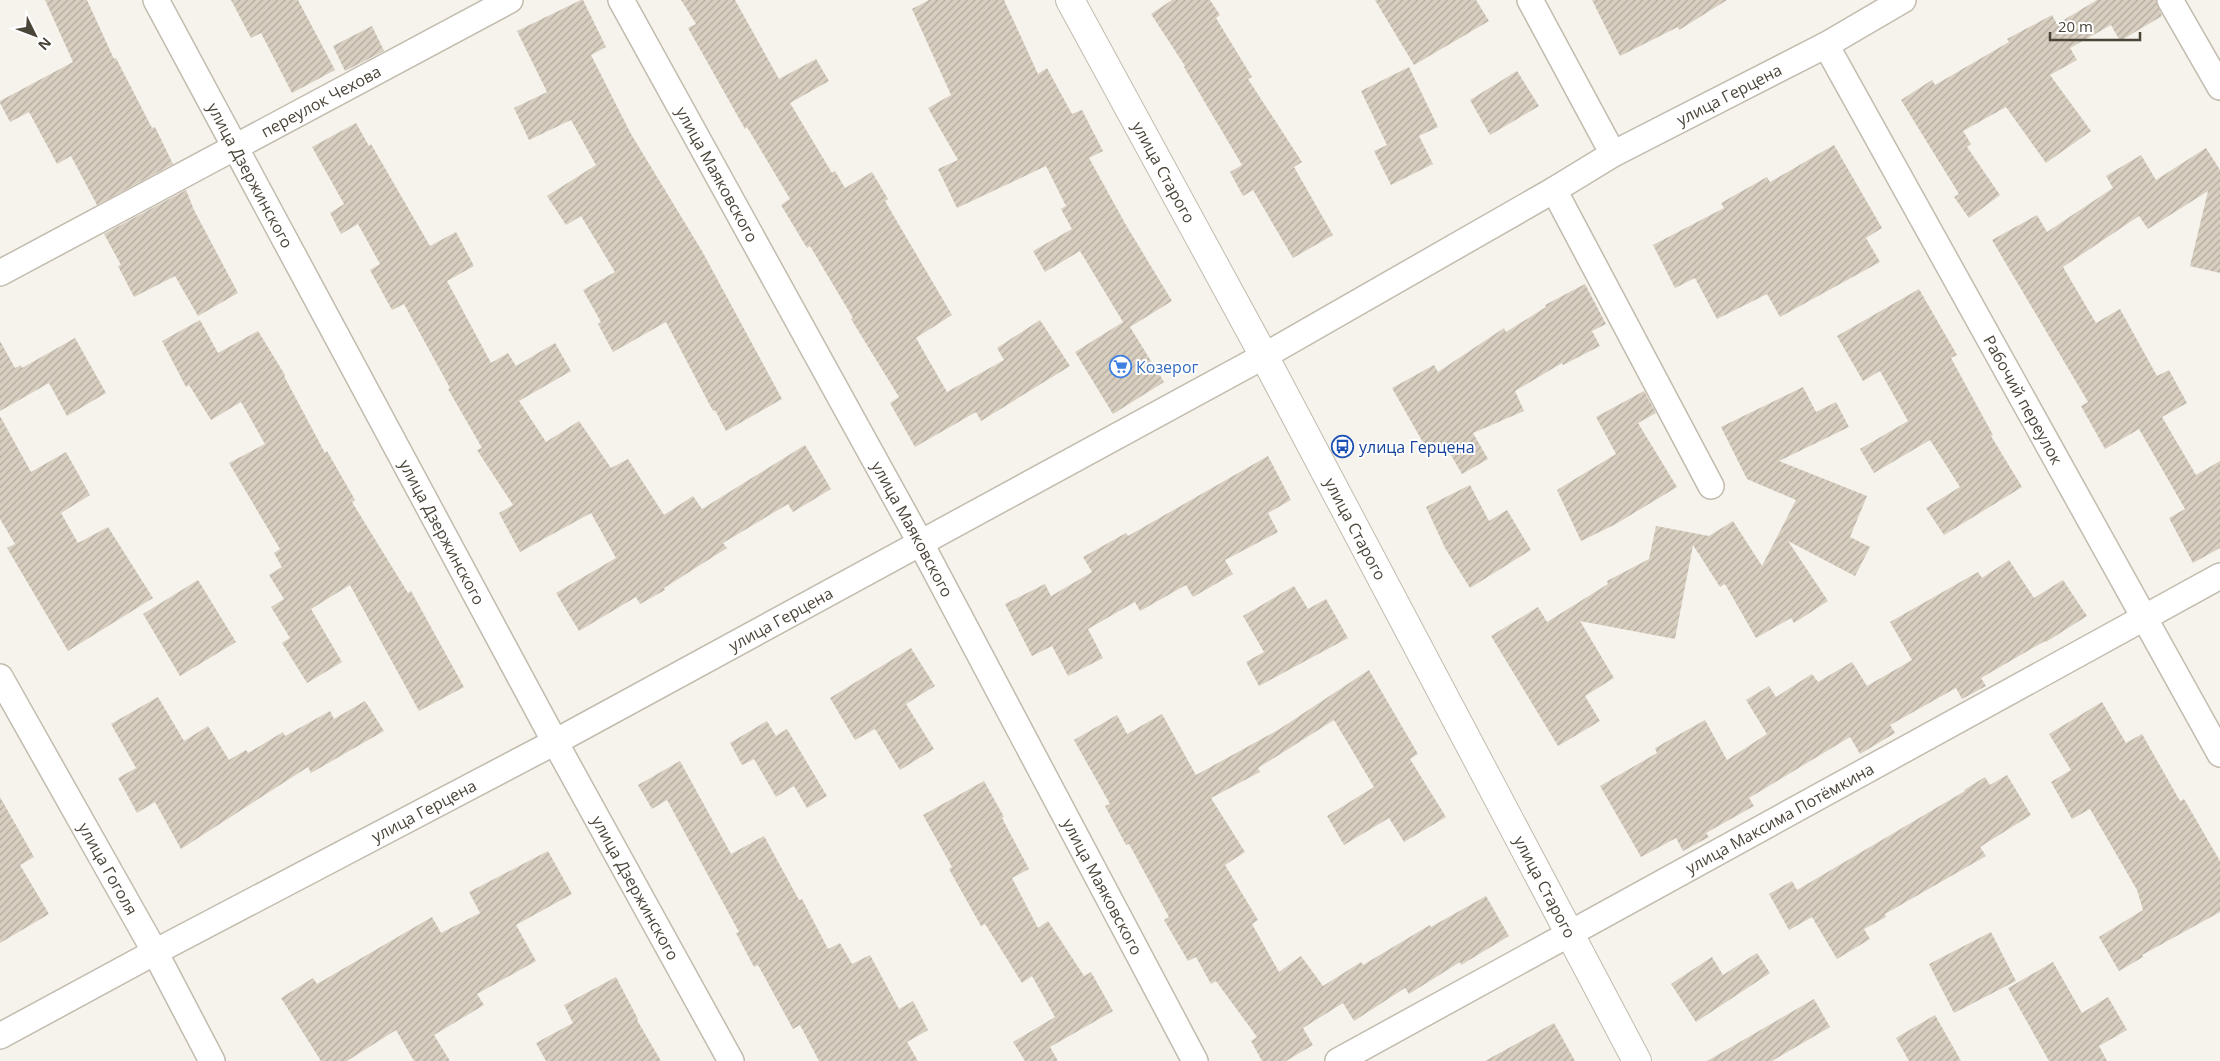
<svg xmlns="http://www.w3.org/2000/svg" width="2220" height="1061" viewBox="0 0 2220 1061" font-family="'Open Sans',sans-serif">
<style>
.building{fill:url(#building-hatch)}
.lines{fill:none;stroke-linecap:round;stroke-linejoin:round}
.minor-casing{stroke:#c2bbae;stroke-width:28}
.tertiary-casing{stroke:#c2bbae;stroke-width:30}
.minor{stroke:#fff;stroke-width:25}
.tertiary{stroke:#fff;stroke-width:28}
.labels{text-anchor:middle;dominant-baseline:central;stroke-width:4;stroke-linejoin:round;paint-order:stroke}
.street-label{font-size:16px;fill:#4b4439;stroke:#fff}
.shop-label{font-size:16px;fill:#366cbe;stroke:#fff;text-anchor:start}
.transit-label{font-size:16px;fill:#164399;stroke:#fff;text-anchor:start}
</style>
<defs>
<pattern id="building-hatch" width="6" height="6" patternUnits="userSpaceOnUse" patternTransform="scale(1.25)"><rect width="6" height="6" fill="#d8cfc1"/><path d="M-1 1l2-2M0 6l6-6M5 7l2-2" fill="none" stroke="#b1aa9e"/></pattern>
</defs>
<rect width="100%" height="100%" fill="#f6f3ec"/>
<g class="building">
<path d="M 45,0 L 87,0 L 114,59 L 116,58 L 152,128 L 155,127 L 173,164 L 97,205 L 71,156 L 57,164 L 29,112 L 10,122 L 0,103 L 0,101 L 73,62 Z"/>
<path d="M 231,0 L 298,0 L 335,70 L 292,93 L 261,33 L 251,38 Z"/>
<path d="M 581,0 L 583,0 L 606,47 L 591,55 L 631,134 L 702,251 L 782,399 L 726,431 L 715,410 L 713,411 L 666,322 L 613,352 L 598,324 L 601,322 L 583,290 L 615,272 L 581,216 L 566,225 L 547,196 L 596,165 L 571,120 L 529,140 L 514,108 L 547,92 L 517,31 Z"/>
<path d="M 681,0 L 735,0 L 779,79 L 816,59 L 829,81 L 790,103 L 832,173 L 835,171 L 845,188 L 872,172 L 888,199 L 885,201 L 952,315 L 916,338 L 947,392 L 1004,360 L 997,348 L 1040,320 L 1070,366 L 981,421 L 976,412 L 915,447 L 890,403 L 899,397 L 851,319 L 853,318 L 810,246 L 807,248 L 781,205 L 790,199 L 747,127 L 745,129 L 688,28 L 696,24 Z"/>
<path d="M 929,0 L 1004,0 L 1038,74 L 1047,68 L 1072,114 L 1082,110 L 1103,151 L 1089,158 L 1126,225 L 1172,301 L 1130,327 L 1164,382 L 1113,414 L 1075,352 L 1123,322 L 1080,251 L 1045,272 L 1033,251 L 1072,229 L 1061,209 L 1066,206 L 1046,166 L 957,208 L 938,169 L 958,160 L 928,108 L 951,95 L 912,9 Z"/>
<path d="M 1172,0 L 1210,0 L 1220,15 L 1216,18 L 1252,77 L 1248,79 L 1302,162 L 1294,167 L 1333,235 L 1293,258 L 1253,190 L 1243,196 L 1230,172 L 1242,165 L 1184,67 L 1185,66 L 1151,14 Z"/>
<path d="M 1375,0 L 1476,0 L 1489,21 L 1414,65 Z"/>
<path d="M 1592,0 L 1727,0 L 1679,30 L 1678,27 L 1620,56 Z"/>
<path d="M 2097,0 L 2156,0 L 2162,16 L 2120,41 L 2111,25 L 2070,48 L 2077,60 L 2050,75 L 2091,131 L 2046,163 L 2006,107 L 1963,131 L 1971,144 L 1967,147 L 2000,195 L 1969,218 L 1954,197 L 1959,194 L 1901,100 L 1932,80 L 1935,85 L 2009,42 L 2007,39 L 2052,15 L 2057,24 Z"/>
<path d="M 372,26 L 384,51 L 345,71 L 333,46 Z"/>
<path d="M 1409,67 L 1438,127 L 1419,136 L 1433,164 L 1391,185 L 1374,151 L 1387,145 L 1361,91 Z"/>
<path d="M 1517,71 L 1539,106 L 1490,135 L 1470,100 Z"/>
<path d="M 356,123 L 369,146 L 371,144 L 430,246 L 456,232 L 474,266 L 447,281 L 491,363 L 508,353 L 516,366 L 555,343 L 571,371 L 519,401 L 546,442 L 579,421 L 611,468 L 628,459 L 664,515 L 693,496 L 702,509 L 805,445 L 831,489 L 793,512 L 788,504 L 723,543 L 727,548 L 664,588 L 665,590 L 640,604 L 636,597 L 579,631 L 556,593 L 616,558 L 591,513 L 520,552 L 499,513 L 513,505 L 477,450 L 482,448 L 448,389 L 450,388 L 404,304 L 392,310 L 370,270 L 380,264 L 358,224 L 341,234 L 330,213 L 344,204 L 312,147 Z"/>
<path d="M 1834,145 L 1882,228 L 1866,238 L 1880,262 L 1780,317 L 1767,294 L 1717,319 L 1695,278 L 1675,288 L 1653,245 L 1724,208 L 1721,203 L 1767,177 L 1770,182 Z"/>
<path d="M 2206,148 L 2220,170 L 2220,273 L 2190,266 L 2208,191 L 2148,229 L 2139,216 L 2063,267 L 2096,323 L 2120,309 L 2157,376 L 2169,370 L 2187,403 L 2162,417 L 2196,475 L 2220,461 L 2220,548 L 2193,563 L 2169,518 L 2185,509 L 2139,429 L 2105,449 L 2081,406 L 2088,402 L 1992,240 L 2037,215 L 2047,232 L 2113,188 L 2106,176 L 2141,155 L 2156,180 Z"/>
<path d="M 186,190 L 194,210 L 238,293 L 198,316 L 175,276 L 134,297 L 118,266 L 121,265 L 104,234 Z"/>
<path d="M 1585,284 L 1606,324 L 1592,331 L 1600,346 L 1563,365 L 1562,363 L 1515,391 L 1524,411 L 1473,433 L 1488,459 L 1462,474 L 1445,445 L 1429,453 L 1392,388 L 1434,365 L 1438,372 L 1504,328 L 1506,332 L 1546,307 L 1545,305 Z"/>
<path d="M 1919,289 L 1957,355 L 1951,358 L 1993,435 L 1991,436 L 2022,487 L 1944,535 L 1926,508 L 1960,487 L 1930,440 L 1874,473 L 1860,449 L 1908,421 L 1880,371 L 1863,381 L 1837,336 Z"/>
<path d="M 200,320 L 218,353 L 258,331 L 285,375 L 284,376 L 325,453 L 327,451 L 355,500 L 352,502 L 408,593 L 411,591 L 464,687 L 419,711 L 350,585 L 311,609 L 342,662 L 307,683 L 282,643 L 290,638 L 271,607 L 284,599 L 269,575 L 282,567 L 274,553 L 280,549 L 229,463 L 265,444 L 241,402 L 211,420 L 189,385 L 186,387 L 162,341 Z"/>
<path d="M 75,338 L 106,393 L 67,416 L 49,383 L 0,411 L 0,341 L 15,368 L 21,365 L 22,368 Z"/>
<path d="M 1803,387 L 1816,412 L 1836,402 L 1849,427 L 1779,461 L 1867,496 L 1850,537 L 1870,547 L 1855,576 L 1788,541 L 1828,601 L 1794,623 L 1791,618 L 1756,638 L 1725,584 L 1720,587 L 1693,545 L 1675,639 L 1580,621 L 1614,678 L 1585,696 L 1600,721 L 1558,746 L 1491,636 L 1538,607 L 1547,622 L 1608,584 L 1607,581 L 1649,559 L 1656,526 L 1709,536 L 1733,521 L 1762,566 L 1796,500 L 1747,479 L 1721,427 Z"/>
<path d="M 1644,391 L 1656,413 L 1638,423 L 1677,487 L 1614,525 L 1581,541 L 1557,490 L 1616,454 L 1596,417 Z"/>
<path d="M 0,416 L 31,472 L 66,452 L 90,495 L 61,513 L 78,543 L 108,527 L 153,598 L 68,651 L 7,548 L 15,544 L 0,519 Z"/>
<path d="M 1268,456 L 1291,500 L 1268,513 L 1278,532 L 1225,560 L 1233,574 L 1193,597 L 1186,585 L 1140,611 L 1135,602 L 1088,629 L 1103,658 L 1068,676 L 1052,646 L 1032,656 L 1005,604 L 1045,584 L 1051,596 L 1092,572 L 1083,557 L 1126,533 L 1128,536 Z"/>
<path d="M 1470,485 L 1489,521 L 1507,510 L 1531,550 L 1470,588 L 1445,548 L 1426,507 Z"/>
<path d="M 2009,560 L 2034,598 L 2063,580 L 2087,616 L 2046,642 L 2045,641 L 1981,678 L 1986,686 L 1962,699 L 1956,688 L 1890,725 L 1895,733 L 1860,754 L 1850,737 L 1749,798 L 1754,806 L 1706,833 L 1709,837 L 1683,851 L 1676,838 L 1641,857 L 1600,786 L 1657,753 L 1655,748 L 1705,720 L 1727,760 L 1767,734 L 1746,700 L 1769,686 L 1776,697 L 1812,674 L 1818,682 L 1852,662 L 1867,686 L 1912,660 L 1890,622 L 1978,572 L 1982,578 Z"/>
<path d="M 198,580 L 236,642 L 180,676 L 143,614 Z"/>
<path d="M 1294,586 L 1308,609 L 1326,599 L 1348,638 L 1259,686 L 1246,662 L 1264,652 L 1243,616 Z"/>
<path d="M 911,648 L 935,686 L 906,704 L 934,749 L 900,770 L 875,729 L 855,740 L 830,698 Z"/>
<path d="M 1369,670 L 1418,754 L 1410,759 L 1446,817 L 1404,842 L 1389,818 L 1344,845 L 1327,816 L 1374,787 L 1334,720 L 1258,768 L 1260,772 L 1211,798 L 1245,852 L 1225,865 L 1258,920 L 1252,924 L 1279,972 L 1301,956 L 1323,986 L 1361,962 L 1363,965 L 1430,925 L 1431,927 L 1486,896 L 1509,936 L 1461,965 L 1460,962 L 1409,994 L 1405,988 L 1354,1021 L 1343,1003 L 1303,1028 L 1313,1045 L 1286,1061 L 1262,1061 L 1251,1041 L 1257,1037 L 1216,981 L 1211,984 L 1196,957 L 1188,961 L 1164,920 L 1169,917 L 1129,844 L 1126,845 L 1105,806 L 1110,804 L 1074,740 L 1117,715 L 1127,734 L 1162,714 L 1196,775 L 1278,730 Z"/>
<path d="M 158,697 L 184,741 L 208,726 L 229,760 L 246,750 L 248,753 L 283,732 L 285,736 L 330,711 L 334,719 L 365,701 L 384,731 L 311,773 L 308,767 L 181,849 L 155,802 L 137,813 L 118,778 L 136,768 L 111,724 Z"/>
<path d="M 2102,702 L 2126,743 L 2142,734 L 2180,801 L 2184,799 L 2220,861 L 2220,912 L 2142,955 L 2143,957 L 2119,971 L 2099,937 L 2143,910 L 2137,890 L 2090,809 L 2072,819 L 2051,782 L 2071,770 L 2049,734 Z"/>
<path d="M 767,721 L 776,736 L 787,729 L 827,796 L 807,808 L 794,786 L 776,797 L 754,759 L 742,765 L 730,743 Z"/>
<path d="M 680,761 L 731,854 L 764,836 L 799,900 L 802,899 L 828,949 L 840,943 L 852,964 L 870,955 L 899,1009 L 913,1001 L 928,1030 L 907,1042 L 918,1061 L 819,1061 L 800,1025 L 793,1029 L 758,965 L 754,967 L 736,933 L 739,932 L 667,800 L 652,809 L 638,785 Z"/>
<path d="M 2007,775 L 2031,815 L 1980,847 L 1986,856 L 1885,914 L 1886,917 L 1864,929 L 1870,939 L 1837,959 L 1812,917 L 1789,930 L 1769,894 L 1792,881 L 1797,890 L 1965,791 L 1964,790 L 1985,777 L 1990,785 Z"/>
<path d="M 984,781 L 1004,817 L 1002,818 L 1029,869 L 1012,878 L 1038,928 L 1048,921 L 1084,976 L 1091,972 L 1113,1011 L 1050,1047 L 1058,1061 L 1025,1061 L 1013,1042 L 1055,1017 L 1032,976 L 1022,983 L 985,924 L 981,926 L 949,869 L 952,867 L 923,815 Z"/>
<path d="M 0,797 L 34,857 L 20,865 L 49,914 L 0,943 Z"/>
<path d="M 548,851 L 572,894 L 516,925 L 536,961 L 477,994 L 484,1005 L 434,1035 L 450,1061 L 414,1061 L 396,1030 L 347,1061 L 321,1061 L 281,998 L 313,978 L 317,984 L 432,917 L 441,933 L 480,913 L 469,892 Z"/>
<path d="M 1991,932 L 2016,981 L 1954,1013 L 1929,964 Z"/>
<path d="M 1757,953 L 1770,973 L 1696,1022 L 1671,984 L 1712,957 L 1723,975 Z"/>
<path d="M 2053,962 L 2082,1013 L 2108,997 L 2127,1030 L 2099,1046 L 2107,1061 L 2049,1061 L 2008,988 Z"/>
<path d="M 616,977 L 638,1019 L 637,1020 L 661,1061 L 546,1061 L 536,1043 L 573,1023 L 564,1005 Z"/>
<path d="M 1814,999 L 1830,1027 L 1772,1061 L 1707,1061 Z"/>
<path d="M 1935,1015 L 1961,1061 L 1909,1061 L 1896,1038 Z"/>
<path d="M 1554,1023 L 1575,1061 L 1485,1061 Z"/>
</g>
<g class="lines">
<defs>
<g id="minor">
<path id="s1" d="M 156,0 L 555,742 L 731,1061"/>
<path id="s2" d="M 621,0 L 920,542 L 1195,1061"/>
<path d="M 1530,0 L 1613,154"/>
<path d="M 2170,0 L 2220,87"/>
<path id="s3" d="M 1826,45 L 2220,754"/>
<path d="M 1554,190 L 1711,486"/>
<path id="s4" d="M 0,273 L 510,0"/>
<path id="s5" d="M 0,677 L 155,952 L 212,1061"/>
<path id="s6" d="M 0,1036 L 155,952 L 555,742 L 1264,356 L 1554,190 L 1613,154 L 1826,45 L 1903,0"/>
<path id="s7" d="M 1338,1061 L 2220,576"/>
</g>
<g id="tertiary">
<path id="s8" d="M 1070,0 L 1264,356 L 1637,1061"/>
</g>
</defs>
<use href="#minor" class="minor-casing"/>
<use href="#tertiary" class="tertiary-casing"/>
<use href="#minor" class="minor"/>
<use href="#tertiary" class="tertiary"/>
</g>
<defs>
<symbol id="supermarket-ring" viewBox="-11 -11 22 22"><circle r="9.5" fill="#fff" stroke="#3f7fe0" stroke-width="1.5"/><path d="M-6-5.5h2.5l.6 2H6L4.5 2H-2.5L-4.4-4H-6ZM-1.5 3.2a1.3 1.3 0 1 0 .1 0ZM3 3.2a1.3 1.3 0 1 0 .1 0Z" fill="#3f7fe0"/></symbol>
<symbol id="bus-ring" viewBox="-11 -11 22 22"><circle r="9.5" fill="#fff" stroke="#1a4fb4" stroke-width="1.5"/><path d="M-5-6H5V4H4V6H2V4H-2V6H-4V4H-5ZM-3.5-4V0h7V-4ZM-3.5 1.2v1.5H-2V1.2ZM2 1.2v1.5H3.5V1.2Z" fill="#1a4fb4"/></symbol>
</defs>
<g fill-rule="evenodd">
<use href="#supermarket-ring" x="1108" y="354" width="25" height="25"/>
<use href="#bus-ring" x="1330" y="434" width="25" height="25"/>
</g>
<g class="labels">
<g class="street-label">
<text stroke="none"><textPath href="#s6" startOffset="1969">улица Герцена</textPath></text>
<text stroke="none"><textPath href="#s4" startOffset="364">переулок Чехова</textPath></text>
<text stroke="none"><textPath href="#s8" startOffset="196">улица Старого</textPath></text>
<text stroke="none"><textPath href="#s2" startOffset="199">улица Маяковского</textPath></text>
<text stroke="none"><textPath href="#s1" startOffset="199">улица Дзержинского</textPath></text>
<text stroke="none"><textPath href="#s3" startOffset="406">Рабочий переулок</textPath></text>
<text stroke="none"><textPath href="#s2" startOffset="604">улица Маяковского</textPath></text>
<text stroke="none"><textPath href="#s8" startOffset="601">улица Старого</textPath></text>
<text stroke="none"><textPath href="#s1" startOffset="604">улица Дзержинского</textPath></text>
<text stroke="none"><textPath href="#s6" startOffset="885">улица Герцена</textPath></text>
<text stroke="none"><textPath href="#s6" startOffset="480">улица Герцена</textPath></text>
<text stroke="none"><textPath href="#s7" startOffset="504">улица Максима Потёмкина</textPath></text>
<text stroke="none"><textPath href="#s5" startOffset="220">улица Гоголя</textPath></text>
<text stroke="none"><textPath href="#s2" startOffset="1009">улица Маяковского</textPath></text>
<text stroke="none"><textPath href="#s1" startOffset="1009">улица Дзержинского</textPath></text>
<text stroke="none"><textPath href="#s8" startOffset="1006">улица Старого</textPath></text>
</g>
<g class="shop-label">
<text x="1136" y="367">Козерог</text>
</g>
<g class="transit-label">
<text x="1359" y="447">улица Герцена</text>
</g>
</g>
<g transform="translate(35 35) rotate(132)" stroke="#ffffff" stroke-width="4" paint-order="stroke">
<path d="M0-4L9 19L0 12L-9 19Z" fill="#4b4439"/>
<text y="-8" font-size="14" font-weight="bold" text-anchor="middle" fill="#4b4439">N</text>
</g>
<path d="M2050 32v8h90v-8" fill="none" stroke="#4b4439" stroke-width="2.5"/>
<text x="2058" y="32" font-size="15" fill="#4b4439" stroke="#ffffff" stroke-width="4" paint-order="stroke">20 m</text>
</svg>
